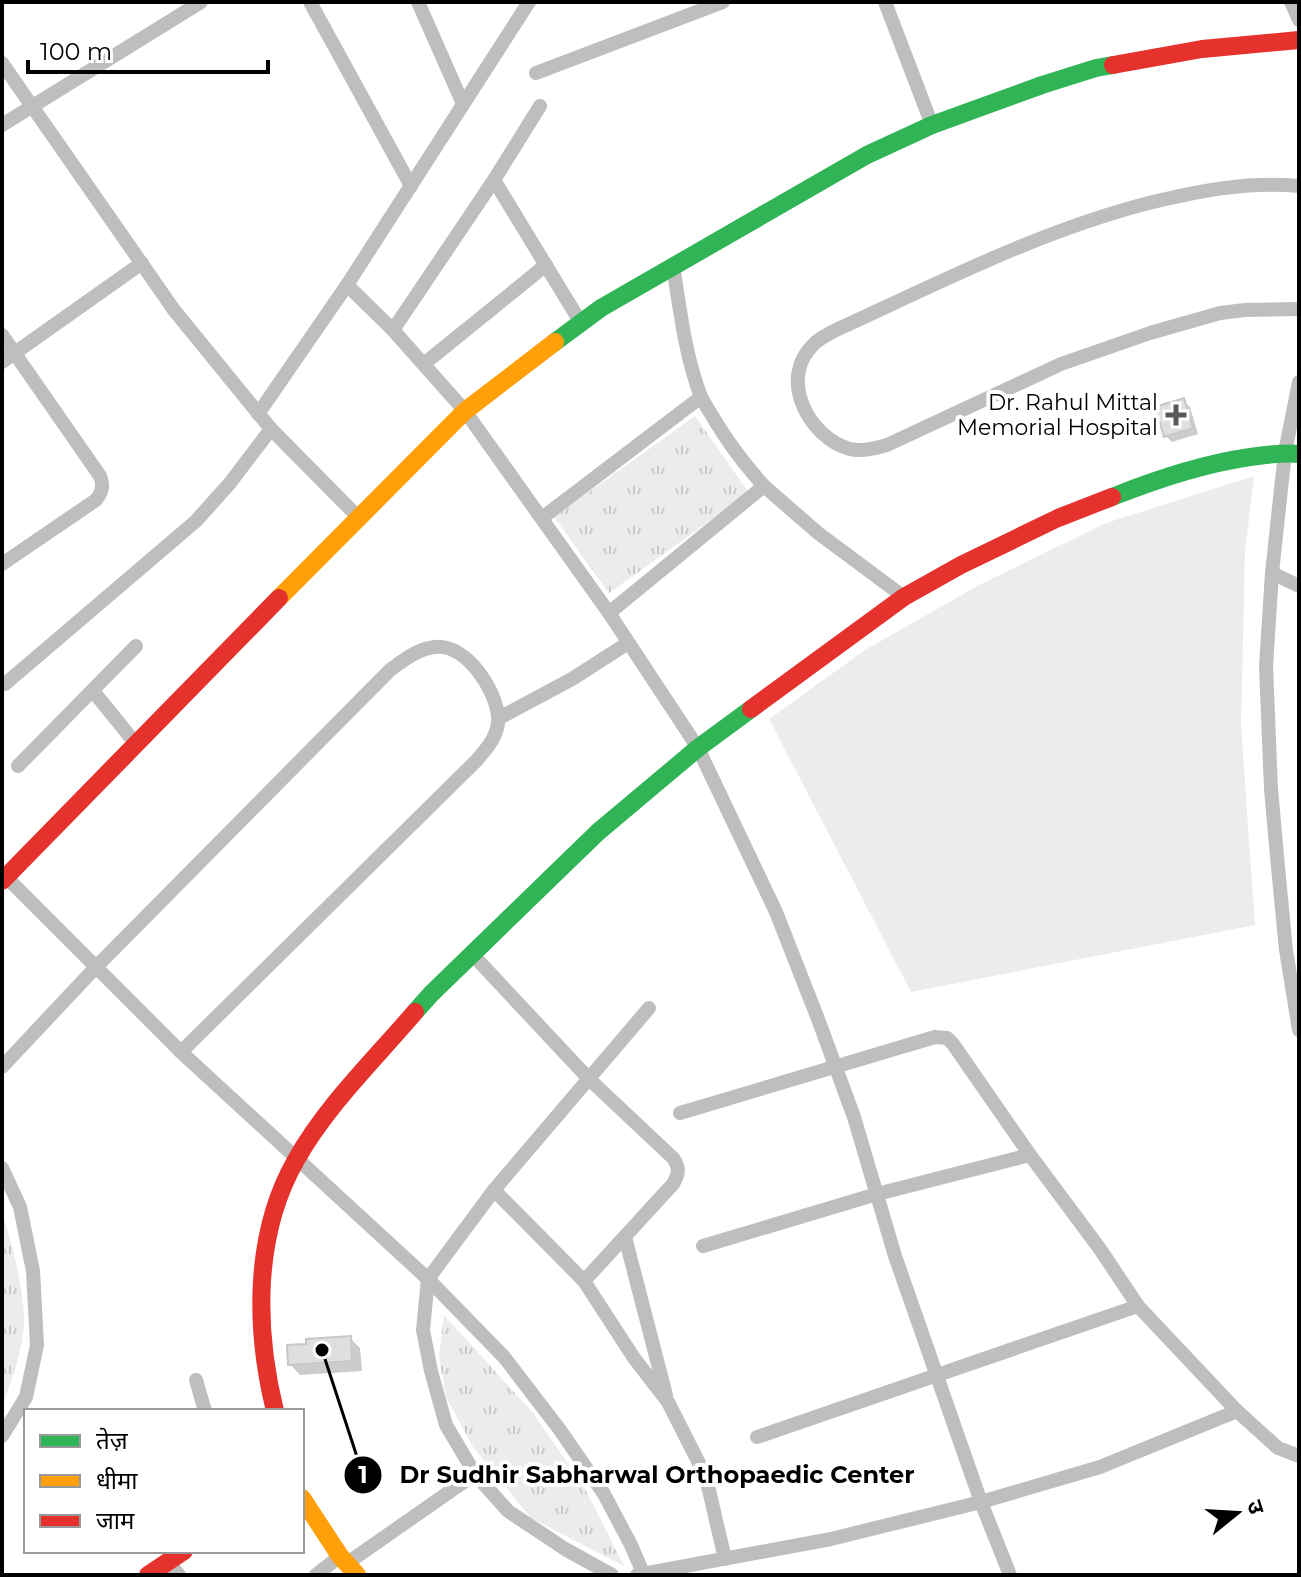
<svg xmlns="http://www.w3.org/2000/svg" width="1301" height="1577" viewBox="0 0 1301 1577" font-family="Montserrat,'Noto Sans Devanagari',sans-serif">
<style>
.park{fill:url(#park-tufts)}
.garden{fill:#ececec}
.shadow{fill:#0003}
.building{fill:#dfdfdf;stroke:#c7c7c7;stroke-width:2}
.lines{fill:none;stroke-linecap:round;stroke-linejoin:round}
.street{stroke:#bebebe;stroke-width:14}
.fast{stroke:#30b455;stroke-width:18}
.slow{stroke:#ff9f0a;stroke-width:18}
.jam{stroke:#e5322d;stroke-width:18}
.poi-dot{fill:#595959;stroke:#fff;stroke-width:3}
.labels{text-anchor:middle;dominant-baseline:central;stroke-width:8;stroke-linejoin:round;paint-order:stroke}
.poi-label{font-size:22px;fill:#000;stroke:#fff;text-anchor:end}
.leader{fill:none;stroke:#000;stroke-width:3}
.callout-dot{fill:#000;stroke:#fff;stroke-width:3}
.mark-label{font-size:24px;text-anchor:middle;font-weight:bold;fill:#fff}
.callout-label{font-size:24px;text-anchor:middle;font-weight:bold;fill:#000;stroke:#fff;stroke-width:8;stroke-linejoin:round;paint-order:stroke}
</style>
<defs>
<pattern id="park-tufts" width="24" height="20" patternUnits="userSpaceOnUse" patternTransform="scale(2)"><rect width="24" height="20" fill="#ececec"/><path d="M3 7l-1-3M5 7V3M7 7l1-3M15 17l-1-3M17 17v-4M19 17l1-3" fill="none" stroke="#c9c9c9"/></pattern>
</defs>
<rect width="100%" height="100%" fill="#fff"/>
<g class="park">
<path d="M 695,416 L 749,493 L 609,593 L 554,517 Z"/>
<path d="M 2,1211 C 12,1246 22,1280 24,1316 C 25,1346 11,1381 2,1408 Z"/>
<path d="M 444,1315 L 533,1413 L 584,1487 L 624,1566 L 531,1518 L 473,1447 L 446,1397 L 439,1357 Z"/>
</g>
<path class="garden" d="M 1254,476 L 1245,553 L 1241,725 L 1255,925 L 911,992 L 769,719 L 865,650 L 981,584 L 1106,523 Z"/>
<g class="shadow">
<path d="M 1183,401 L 1190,407 L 1198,434 L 1172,442 L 1166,436 Z"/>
<path d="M 350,1338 L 360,1348 L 362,1371 L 300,1375 L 290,1364 Z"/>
</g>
<g class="building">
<path d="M 1184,398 L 1193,428 L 1164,437 L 1155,407 Z"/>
<path d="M 351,1336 L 352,1361 L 288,1365 L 287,1345 L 306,1344 L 306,1339 Z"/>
</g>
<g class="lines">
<g class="street">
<path d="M 310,2 L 411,186"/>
<path d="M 418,2 L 463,104"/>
<path d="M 885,2 L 932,125"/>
<path d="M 1291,2 L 1299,20"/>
<path d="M 2,63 L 174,310 L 271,429 L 360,519"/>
<path d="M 536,73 L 723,2"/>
<path d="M 2,125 L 201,2"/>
<path d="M 494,180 L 581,323"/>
<path d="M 1299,186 C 1248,181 1198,191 1149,203 C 1039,231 937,284 834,331 C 827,335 818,339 813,345 C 778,379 809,438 850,449 C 862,452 876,448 887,445 L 1061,364 L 1150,333 L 1220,313 L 1245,310 L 1299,309"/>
<path d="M 673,265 C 680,310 685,355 701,397"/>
<path d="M 347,285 L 393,330 L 465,411 L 609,613 L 698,748 L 776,912 L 818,1019 L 854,1117 L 895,1256 L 981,1502 L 1010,1575"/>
<path d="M 393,330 L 494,180 L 540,106"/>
<path d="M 2,335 L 100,476 C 104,486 102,492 96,500 L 2,564"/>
<path d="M 2,362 L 142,263"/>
<path d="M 425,363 L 546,265"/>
<path d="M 1299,382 L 1285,452 L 1272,573 L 1266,666 L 1271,789 L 1278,867 L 1286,950 L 1299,1030"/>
<path d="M 258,414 L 347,285 L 529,2"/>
<path d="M 764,486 L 818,533 L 904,597"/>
<path d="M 542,518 L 701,397 C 721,432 737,456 764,486 L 609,613"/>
<path d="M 1272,573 L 1299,586"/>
<path d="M 5,684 L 196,521 L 230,483 L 271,429"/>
<path d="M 93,691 L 136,744"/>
<path d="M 499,718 L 572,679 L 628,643"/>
<path d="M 18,766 L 136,646"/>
<path d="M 6,877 L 181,1052 L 428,1279 L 504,1357 L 560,1430 L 604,1494 L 631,1545 L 644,1575"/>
<path d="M 473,955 L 589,1079 L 673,1158 C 680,1168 679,1174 673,1184 L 584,1281"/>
<path d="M 2,1067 L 96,967 L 390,670 C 404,660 417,649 435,647 C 466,644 495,688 498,716 C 500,734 487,748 477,760 L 181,1052"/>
<path d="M 680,1113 L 935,1037 L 947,1038 L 953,1044 L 1030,1155 L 1100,1249 L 1138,1306 L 1237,1411 L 1278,1448 L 1299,1456"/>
<path d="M 2,1168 L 20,1207 L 33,1271 L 37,1345 L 26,1397 L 2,1436"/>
<path d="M 494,1190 L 584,1281 L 634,1358 L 668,1402 L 703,1471 L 709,1490 L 725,1559"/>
<path d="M 625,1237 L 666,1395"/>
<path d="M 703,1246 L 877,1194 L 1030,1155"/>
<path d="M 196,1380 L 205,1411"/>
<path d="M 757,1437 L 1138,1306"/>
<path d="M 167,1561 L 179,1575"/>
<path d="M 346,1564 L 475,1474"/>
<path d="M 316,1575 L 340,1556"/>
<path d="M 612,1575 L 565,1549 L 508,1511 L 475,1474 L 446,1425 L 431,1371 L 423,1330 L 428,1279 L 494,1190 L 649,1008"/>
<path d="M 637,1575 L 831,1539 L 981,1502 L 1100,1467 L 1237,1411"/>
</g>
<g class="fast">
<path d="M 555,342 L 601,308 L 867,155 L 932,125 L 1042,85 L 1096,68 L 1113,65"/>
<path d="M 1112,497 C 1157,479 1202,464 1250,457 C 1267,455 1282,452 1299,454"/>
<path d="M 415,1012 L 431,994 L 598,832 L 698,748 L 751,709"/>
</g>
<g class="slow">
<path d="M 279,598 L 465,411 L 555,342"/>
<path d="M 302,1498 L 340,1556 L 357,1575"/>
</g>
<g class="jam">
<path d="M 1113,65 L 1202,49 L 1299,40"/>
<path d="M 751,709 L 904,597 L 961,565 L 1058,518 L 1112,497"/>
<path d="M 2,881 L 279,598"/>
<path d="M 275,1411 C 255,1330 253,1235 296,1160 C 326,1106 375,1059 415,1012"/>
<path d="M 148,1575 L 184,1551"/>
</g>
</g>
<path class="poi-dot" d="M1172 403h8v8h8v8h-8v8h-8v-8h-8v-8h8z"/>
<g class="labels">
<g class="poi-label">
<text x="1158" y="402">Dr. Rahul Mittal<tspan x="1158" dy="25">Memorial Hospital</tspan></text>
</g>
</g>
<path class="leader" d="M322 1350L363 1475"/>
<g class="callout-dot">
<circle cx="322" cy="1350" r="8"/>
<circle cx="363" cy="1475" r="20"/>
</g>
<g class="mark-label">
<text x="363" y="1483">1</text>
</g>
<g class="callout-label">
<text x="657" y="1483">Dr Sudhir Sabharwal Orthopaedic Center</text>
</g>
<rect width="1301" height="1577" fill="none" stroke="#000000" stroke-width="8"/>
<rect x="24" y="1409" width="280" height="144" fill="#ffffff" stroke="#999999" stroke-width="2"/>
<rect x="40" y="1435" width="40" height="12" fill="#30b455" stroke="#999999" stroke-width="2"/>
<text x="96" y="1449" font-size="24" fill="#000000">तेज़</text>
<rect x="40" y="1475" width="40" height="12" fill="#ff9f0a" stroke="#999999" stroke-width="2"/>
<text x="96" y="1489" font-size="24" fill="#000000">धीमा</text>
<rect x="40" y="1515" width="40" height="12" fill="#e5322d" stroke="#999999" stroke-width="2"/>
<text x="96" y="1529" font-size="24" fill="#000000">जाम</text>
<g transform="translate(1237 1513) rotate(72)" stroke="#ffffff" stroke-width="6" paint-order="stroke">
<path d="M0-6L14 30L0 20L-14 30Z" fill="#000000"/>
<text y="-12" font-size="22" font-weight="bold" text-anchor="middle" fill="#000000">उ</text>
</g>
<path d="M28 60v12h240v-12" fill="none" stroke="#000000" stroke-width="4"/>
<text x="40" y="60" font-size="24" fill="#000000" stroke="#ffffff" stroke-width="6" paint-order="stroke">100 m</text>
</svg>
